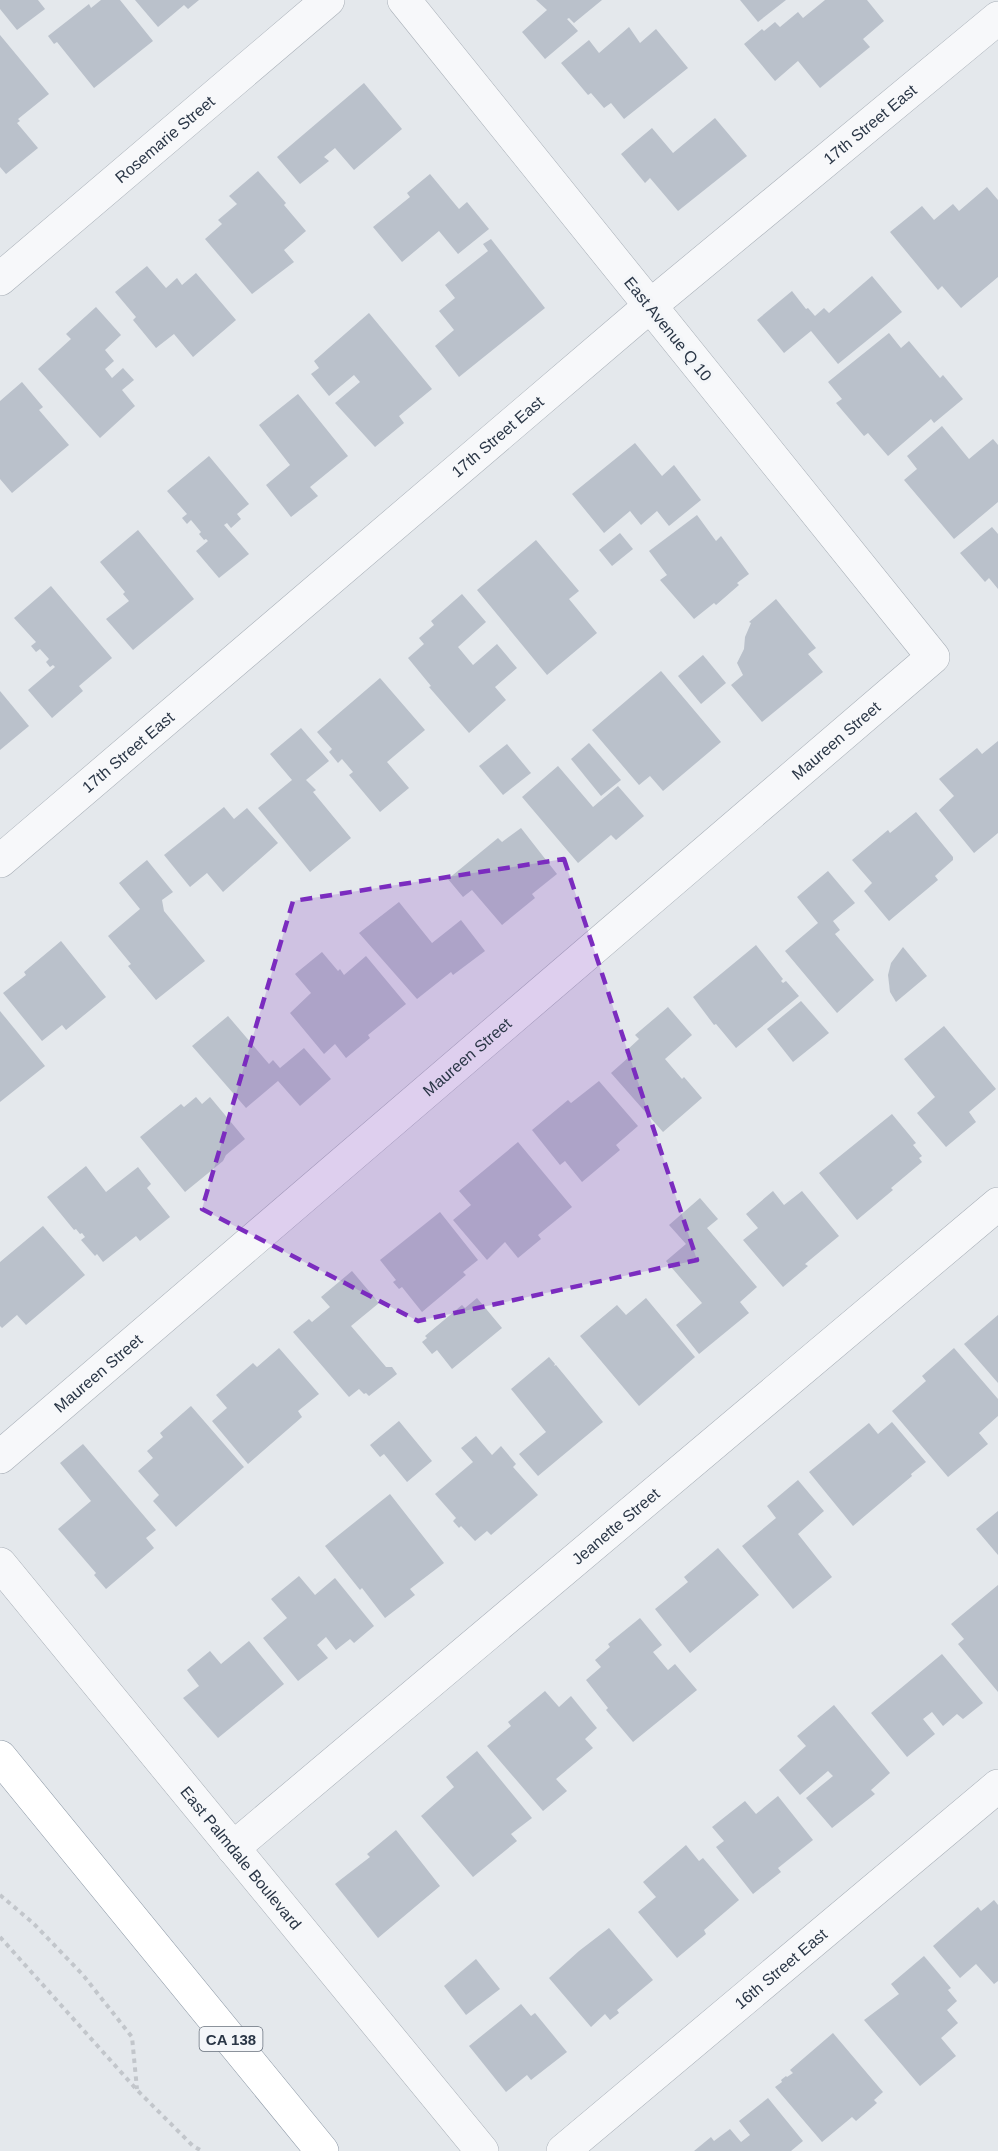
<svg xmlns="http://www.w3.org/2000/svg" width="998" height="2151" viewBox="0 0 998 2151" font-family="Arial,sans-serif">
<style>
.building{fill:#bac1cb}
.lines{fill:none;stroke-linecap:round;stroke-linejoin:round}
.street-casing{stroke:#a8afb7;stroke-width:34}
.highway-casing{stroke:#8a96a4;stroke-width:34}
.path{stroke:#c2c6cb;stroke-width:4;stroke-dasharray:4.5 4.5;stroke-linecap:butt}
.street{stroke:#f7f8fa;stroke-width:33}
.highway{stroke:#fff;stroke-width:33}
.marked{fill:#7b2cbf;fill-opacity:0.2;stroke:#7b2cbf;stroke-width:4.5;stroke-dasharray:12 8;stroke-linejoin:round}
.labels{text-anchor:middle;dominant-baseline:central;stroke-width:6;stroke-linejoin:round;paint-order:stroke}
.shield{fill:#f4f6f9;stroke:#67707c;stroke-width:1.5}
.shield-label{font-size:15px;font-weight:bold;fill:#2a3646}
.street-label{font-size:16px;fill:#2a3646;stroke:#f4f6f9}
</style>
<rect width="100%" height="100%" fill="#e4e8ec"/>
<g class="building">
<path d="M 0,0 L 38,0 L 45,9 L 17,30 L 0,9 Z"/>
<path d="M 101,0 L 120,0 L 153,41 L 94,88 L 57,42 L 54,44 L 48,36 L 89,4 L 91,8 Z"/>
<path d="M 135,0 L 199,0 L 188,9 L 184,5 L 158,27 Z"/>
<path d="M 536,0 L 602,0 L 574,23 L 569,18 L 567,19 L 578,31 L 545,59 L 522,32 L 547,10 Z"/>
<path d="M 740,0 L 786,0 L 758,22 Z"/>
<path d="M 825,0 L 867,0 L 884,21 L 863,39 L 870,47 L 820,88 L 798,61 L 775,81 L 744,44 L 762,29 L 764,31 L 775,22 L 780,27 L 798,12 L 803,18 Z"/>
<path d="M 629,27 L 640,43 L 656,29 L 688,68 L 624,119 L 611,103 L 604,108 L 591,93 L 588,95 L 561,63 L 589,40 L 599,53 Z"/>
<path d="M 0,35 L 49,94 L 18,119 L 20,121 L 17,123 L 38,148 L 6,174 L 0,167 Z"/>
<path d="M 364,83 L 402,129 L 354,170 L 335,148 L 324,157 L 329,161 L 300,184 L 277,157 Z"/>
<path d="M 715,118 L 747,156 L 678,211 L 650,178 L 645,183 L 621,154 L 652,128 L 673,153 Z"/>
<path d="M 258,171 L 286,203 L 284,205 L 306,231 L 284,250 L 294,262 L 252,294 L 205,239 L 222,224 L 218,220 L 237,204 L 229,196 Z"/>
<path d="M 430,174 L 459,209 L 467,202 L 489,229 L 458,254 L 439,231 L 402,262 L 373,227 L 410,197 L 407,193 Z"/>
<path d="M 987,187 L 998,200 L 998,277 L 961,308 L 942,286 L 938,290 L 890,232 L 922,206 L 934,220 L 953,204 L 959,211 Z"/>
<path d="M 491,239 L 545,308 L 459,377 L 435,346 L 454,330 L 439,311 L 455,298 L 445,285 L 488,251 L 483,244 Z"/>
<path d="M 147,266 L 166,288 L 177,278 L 182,285 L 196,273 L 236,320 L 193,357 L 174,334 L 156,348 L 133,320 L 136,317 L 115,292 Z"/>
<path d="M 872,276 L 902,312 L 838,364 L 811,331 L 784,353 L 757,320 L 792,291 L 806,309 L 808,308 L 815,316 L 824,308 L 829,313 Z"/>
<path d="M 96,307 L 121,335 L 105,350 L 114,361 L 105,369 L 112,378 L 123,368 L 134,380 L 122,390 L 135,406 L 100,438 L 38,369 L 71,339 L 66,334 Z"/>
<path d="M 369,313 L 432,389 L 399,416 L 404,423 L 375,447 L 335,403 L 360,382 L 354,375 L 329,396 L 311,374 L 319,368 L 314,361 Z"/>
<path d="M 889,333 L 901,348 L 909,341 L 940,378 L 943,375 L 963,399 L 934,423 L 931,419 L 888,456 L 868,433 L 864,436 L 836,403 L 842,399 L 828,382 Z"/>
<path d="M 22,382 L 43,407 L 39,410 L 69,445 L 12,493 L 0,479 L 0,401 Z"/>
<path d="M 298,394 L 348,456 L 310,487 L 318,496 L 291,517 L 266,485 L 290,465 L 259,425 Z"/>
<path d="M 942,426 L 969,459 L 993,439 L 998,445 L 998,502 L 954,539 L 904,480 L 917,469 L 907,456 Z"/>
<path d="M 635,443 L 662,476 L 674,465 L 701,500 L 669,526 L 657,511 L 641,525 L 630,511 L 604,533 L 572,494 Z"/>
<path d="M 209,456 L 249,504 L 237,514 L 241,519 L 231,528 L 227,523 L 224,525 L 249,554 L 219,578 L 196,551 L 208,541 L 206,539 L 204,540 L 199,534 L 201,532 L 191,520 L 187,524 L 182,518 L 187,514 L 167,491 Z"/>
<path d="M 697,515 L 716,541 L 721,536 L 749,574 L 737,583 L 739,585 L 716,605 L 714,603 L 694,619 L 660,580 L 667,575 L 649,551 Z"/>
<path d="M 992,527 L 998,534 L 998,589 L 989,578 L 985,582 L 960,553 Z"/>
<path d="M 138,530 L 194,599 L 133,650 L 106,619 L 129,601 L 123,594 L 125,592 L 100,562 Z"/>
<path d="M 620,533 L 633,549 L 612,566 L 599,550 Z"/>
<path d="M 536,540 L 579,591 L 569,599 L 597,633 L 547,675 L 477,590 Z"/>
<path d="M 51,586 L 112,658 L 79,686 L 83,691 L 52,718 L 28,690 L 55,667 L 53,665 L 50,667 L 46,662 L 49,659 L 40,649 L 36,652 L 31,646 L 36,642 L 14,618 Z"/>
<path d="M 462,594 L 486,622 L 458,647 L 473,665 L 497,644 L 517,668 L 495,687 L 506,700 L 469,733 L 429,687 L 431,686 L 408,658 L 424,644 L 419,638 L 434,625 L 431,621 Z"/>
<path d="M 776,599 L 816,648 L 808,654 L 823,672 L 762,722 L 731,685 L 743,675 L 737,663 L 744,649 L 745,637 L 751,623 L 749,622 Z"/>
<path d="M 703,655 L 726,683 L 701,704 L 678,676 Z"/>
<path d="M 661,671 L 721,742 L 663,791 L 650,776 L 639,785 L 592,730 Z"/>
<path d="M 380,678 L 425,730 L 387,762 L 409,788 L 380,812 L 349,775 L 353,772 L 342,759 L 338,763 L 329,752 L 332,749 L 317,732 Z"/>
<path d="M 0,691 L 29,726 L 0,750 Z"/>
<path d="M 301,728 L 329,761 L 306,780 L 316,790 L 313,792 L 351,838 L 310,872 L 258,808 L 292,780 L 270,754 Z"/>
<path d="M 998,741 L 998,833 L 974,853 L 939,810 L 954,796 L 939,779 L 977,748 L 982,754 Z"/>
<path d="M 589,743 L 621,780 L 601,796 L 571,759 Z"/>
<path d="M 507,744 L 531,773 L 503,795 L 479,766 Z"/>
<path d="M 558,766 L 593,807 L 618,786 L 644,816 L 616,840 L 611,835 L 578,863 L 522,797 Z"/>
<path d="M 224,807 L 234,819 L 247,808 L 278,843 L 223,892 L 207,873 L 190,887 L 164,855 Z"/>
<path d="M 916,812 L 953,857 L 953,860 L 935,876 L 938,880 L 889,921 L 864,891 L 872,883 L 852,860 L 888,830 L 890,833 Z"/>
<path d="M 521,828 L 557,874 L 532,894 L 535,898 L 502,925 L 472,890 L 463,897 L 448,879 L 498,838 L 502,842 Z"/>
<path d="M 147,860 L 173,892 L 162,900 L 164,911 L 205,961 L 156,1000 L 128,966 L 131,964 L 108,936 L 140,909 L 119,883 Z"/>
<path d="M 828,871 L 855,903 L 833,921 L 840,930 L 835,934 L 874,980 L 837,1013 L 785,951 L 818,923 L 797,897 Z"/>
<path d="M 399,902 L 432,943 L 461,920 L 485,951 L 453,975 L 451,972 L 417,999 L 359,933 Z"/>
<path d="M 61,941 L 106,997 L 66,1030 L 62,1025 L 42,1041 L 3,993 L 26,975 L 24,972 Z"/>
<path d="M 756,945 L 783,979 L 781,981 L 783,983 L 786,981 L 799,996 L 736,1048 L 716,1024 L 714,1025 L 693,997 Z"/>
<path d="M 903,947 L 927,976 L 896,1002 L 890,992 L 888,975 L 891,963 Z"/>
<path d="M 322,952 L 338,971 L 340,969 L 344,975 L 366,956 L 406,1004 L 368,1035 L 370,1038 L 346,1058 L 335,1044 L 324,1054 L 290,1013 L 311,993 L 295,974 Z"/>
<path d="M 801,1001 L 829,1033 L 793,1062 L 767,1029 Z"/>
<path d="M 668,1007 L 692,1035 L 665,1059 L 682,1079 L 684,1077 L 702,1098 L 663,1132 L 611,1073 L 629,1057 L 625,1052 L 639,1039 L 635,1035 Z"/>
<path d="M 0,1011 L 45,1066 L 0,1102 Z"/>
<path d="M 228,1016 L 269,1064 L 273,1060 L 280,1068 L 304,1048 L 331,1079 L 300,1106 L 278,1081 L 246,1108 L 192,1046 Z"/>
<path d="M 944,1026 L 996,1089 L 969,1112 L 976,1122 L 946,1147 L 917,1113 L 935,1097 L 904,1059 Z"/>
<path d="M 599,1081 L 638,1126 L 616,1145 L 620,1150 L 582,1182 L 565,1161 L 560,1165 L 532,1130 L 568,1100 L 571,1103 Z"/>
<path d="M 196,1097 L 202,1104 L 210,1097 L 245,1139 L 226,1155 L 223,1161 L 185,1192 L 140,1137 L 181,1104 L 184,1107 Z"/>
<path d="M 892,1114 L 916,1143 L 913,1145 L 922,1156 L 919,1158 L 922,1162 L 891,1188 L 893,1190 L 857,1220 L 819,1173 Z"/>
<path d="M 518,1142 L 572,1207 L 538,1235 L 541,1239 L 518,1258 L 505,1242 L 487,1260 L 453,1220 L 471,1205 L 459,1191 Z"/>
<path d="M 86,1166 L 106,1192 L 138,1167 L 151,1184 L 147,1188 L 170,1217 L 140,1241 L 136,1236 L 103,1262 L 97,1254 L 95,1256 L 81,1240 L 85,1237 L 82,1233 L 80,1234 L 76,1229 L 74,1230 L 47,1197 Z"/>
<path d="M 773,1191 L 784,1205 L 802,1191 L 839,1236 L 805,1264 L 808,1266 L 783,1287 L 743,1240 L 758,1228 L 746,1214 Z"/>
<path d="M 700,1198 L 718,1219 L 707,1228 L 757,1287 L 740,1302 L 749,1313 L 699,1354 L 676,1325 L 702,1303 L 666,1261 L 686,1244 L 669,1225 Z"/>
<path d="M 440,1212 L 478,1260 L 463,1272 L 466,1275 L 422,1312 L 402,1287 L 399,1289 L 393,1282 L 396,1280 L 380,1260 Z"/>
<path d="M 43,1226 L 85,1275 L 26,1325 L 17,1315 L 2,1328 L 0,1326 L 0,1262 Z"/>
<path d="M 352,1271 L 379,1303 L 351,1326 L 386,1367 L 392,1367 L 397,1374 L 369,1396 L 366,1393 L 364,1394 L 359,1389 L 349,1397 L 293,1332 L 309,1319 L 312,1322 L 330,1307 L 321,1297 Z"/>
<path d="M 477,1298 L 502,1328 L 452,1369 L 437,1350 L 432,1354 L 422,1342 L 427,1338 L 425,1336 L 462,1305 L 465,1308 Z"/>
<path d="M 646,1298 L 695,1357 L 639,1406 L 580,1336 L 617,1305 L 626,1315 Z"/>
<path d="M 998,1315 L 998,1383 L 964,1344 Z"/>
<path d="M 279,1348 L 319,1394 L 298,1411 L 302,1417 L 248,1464 L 212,1421 L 227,1408 L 216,1395 L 253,1363 L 257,1367 Z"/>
<path d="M 954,1348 L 998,1399 L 998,1416 L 979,1433 L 988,1444 L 948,1477 L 892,1411 L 926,1381 L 922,1376 Z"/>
<path d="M 549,1357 L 555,1364 L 554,1366 L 556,1365 L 603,1422 L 538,1476 L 519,1454 L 546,1432 L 511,1389 Z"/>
<path d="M 191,1406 L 244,1467 L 176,1527 L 153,1501 L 159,1495 L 138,1471 L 153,1458 L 147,1451 L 163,1437 L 160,1433 Z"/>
<path d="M 399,1421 L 432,1461 L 407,1482 L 384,1454 L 380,1457 L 370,1445 Z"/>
<path d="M 892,1422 L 926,1462 L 911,1474 L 912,1476 L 853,1526 L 809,1472 L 869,1423 L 878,1434 Z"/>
<path d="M 476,1436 L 492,1455 L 501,1446 L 516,1464 L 513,1467 L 538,1495 L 491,1535 L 487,1531 L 475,1541 L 461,1526 L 459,1528 L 453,1521 L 456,1518 L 435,1494 L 473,1462 L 461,1448 Z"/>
<path d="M 83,1444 L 156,1530 L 146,1538 L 154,1548 L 106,1589 L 94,1575 L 96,1573 L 58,1529 L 91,1501 L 60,1463 Z"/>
<path d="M 798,1480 L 824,1511 L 798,1534 L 832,1577 L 793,1609 L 742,1546 L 776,1518 L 767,1506 Z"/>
<path d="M 390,1494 L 444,1563 L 410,1589 L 415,1595 L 385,1618 L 362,1588 L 360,1590 L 325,1546 Z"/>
<path d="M 998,1511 L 998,1555 L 976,1529 Z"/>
<path d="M 718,1548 L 759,1595 L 690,1653 L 655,1609 L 688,1582 L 684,1577 Z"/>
<path d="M 299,1576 L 315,1595 L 335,1578 L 374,1626 L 354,1643 L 350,1639 L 336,1650 L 326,1637 L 317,1645 L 328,1658 L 298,1681 L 263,1638 L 287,1618 L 271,1599 Z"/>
<path d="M 998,1585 L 998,1692 L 958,1644 L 964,1639 L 951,1624 Z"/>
<path d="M 640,1618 L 662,1645 L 653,1652 L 668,1670 L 675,1664 L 697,1690 L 633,1742 L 606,1710 L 608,1708 L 586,1680 L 601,1667 L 595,1660 L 610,1647 L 608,1644 Z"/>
<path d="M 249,1641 L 284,1684 L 218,1738 L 183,1698 L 199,1686 L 187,1670 L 210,1651 L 221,1664 Z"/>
<path d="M 942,1654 L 983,1703 L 963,1719 L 957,1714 L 943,1726 L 932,1712 L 923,1719 L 935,1734 L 907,1757 L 871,1713 Z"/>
<path d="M 545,1691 L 559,1707 L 571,1696 L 597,1728 L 585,1739 L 593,1748 L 556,1779 L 567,1791 L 543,1811 L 487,1746 L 511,1726 L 508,1722 Z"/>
<path d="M 834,1705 L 890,1773 L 871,1790 L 875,1794 L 832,1828 L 806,1798 L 833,1776 L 828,1771 L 800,1795 L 779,1770 L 806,1746 L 797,1736 Z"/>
<path d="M 477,1751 L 532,1818 L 511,1834 L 517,1841 L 473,1877 L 421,1816 L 454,1787 L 446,1777 Z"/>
<path d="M 778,1796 L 813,1840 L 778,1868 L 781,1872 L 753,1894 L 716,1847 L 724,1841 L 712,1827 L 745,1801 L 756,1814 Z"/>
<path d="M 396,1830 L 440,1886 L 378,1938 L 335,1884 L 370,1857 L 367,1854 Z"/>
<path d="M 686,1845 L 699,1861 L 703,1858 L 739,1900 L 704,1930 L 706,1934 L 677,1958 L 638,1912 L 656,1897 L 643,1882 Z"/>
<path d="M 994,1900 L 998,1905 L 998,1981 L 994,1984 L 976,1964 L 960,1978 L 933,1946 L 978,1907 L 981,1911 Z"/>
<path d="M 609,1928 L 653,1980 L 617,2010 L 619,2013 L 610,2020 L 605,2014 L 591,2027 L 549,1978 L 579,1951 Z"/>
<path d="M 924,1956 L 951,1988 L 948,1990 L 957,2001 L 947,2010 L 958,2023 L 941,2038 L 956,2056 L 920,2086 L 864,2020 L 899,1994 L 891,1984 Z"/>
<path d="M 476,1959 L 500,1989 L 466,2015 L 444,1986 Z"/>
<path d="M 521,2004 L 531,2016 L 535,2013 L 567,2052 L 531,2080 L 527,2075 L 506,2092 L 469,2046 Z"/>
<path d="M 833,2033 L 883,2092 L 874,2100 L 877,2103 L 856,2121 L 852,2117 L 822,2142 L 775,2087 L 782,2082 L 781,2080 L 786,2076 L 787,2077 L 793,2073 L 790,2070 Z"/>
<path d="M 768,2098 L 803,2141 L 791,2151 L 694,2151 L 711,2137 L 714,2141 L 730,2129 L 741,2142 L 750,2135 L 739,2121 Z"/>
</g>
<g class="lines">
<defs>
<g id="street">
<path id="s1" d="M 0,279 L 328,0"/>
<path id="s2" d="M 0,861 L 650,306 L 998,18"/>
<path id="s3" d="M 0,1457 L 933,657 L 404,0"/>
<path id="s4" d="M 0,1564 L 482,2151"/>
<path id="s5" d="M 233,1848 L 998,1204"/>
<path id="s6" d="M 563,2151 L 998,1786"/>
</g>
<path id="highway" d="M 0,1757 L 322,2151"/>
</defs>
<use href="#street" class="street-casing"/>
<use href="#highway" class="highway-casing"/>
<g class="path">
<path d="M 0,1895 L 33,1923 L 83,1975 L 132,2037 L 137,2089"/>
<path d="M 0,1937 L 137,2090 L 193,2146 L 202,2151"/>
</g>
<use href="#street" class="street"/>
<use href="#highway" class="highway"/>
</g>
<path class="marked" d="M 564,859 L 697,1260 L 418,1321 L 202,1209 L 293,901 Z"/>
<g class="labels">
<rect class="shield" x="199.5" y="2027" width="63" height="24" rx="4.5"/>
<g class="shield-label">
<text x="231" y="2039">CA 138</text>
</g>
<g class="street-label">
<text stroke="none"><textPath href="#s2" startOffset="1140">17th Street East</textPath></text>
<text stroke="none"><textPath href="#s1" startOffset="216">Rosemarie Street</textPath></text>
<text transform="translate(668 329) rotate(51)">East Avenue Q 10</text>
<text stroke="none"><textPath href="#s2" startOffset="654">17th Street East</textPath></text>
<text stroke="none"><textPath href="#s3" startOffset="1101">Maureen Street</textPath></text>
<text stroke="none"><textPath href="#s2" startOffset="168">17th Street East</textPath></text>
<text stroke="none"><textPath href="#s3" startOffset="615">Maureen Street</textPath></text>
<text stroke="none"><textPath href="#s3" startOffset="129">Maureen Street</textPath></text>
<text stroke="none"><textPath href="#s5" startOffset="500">Jeanette Street</textPath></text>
<text stroke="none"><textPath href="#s4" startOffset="380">East Palmdale Boulevard</textPath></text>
<text stroke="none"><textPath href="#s6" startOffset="284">16th Street East</textPath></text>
</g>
</g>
</svg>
